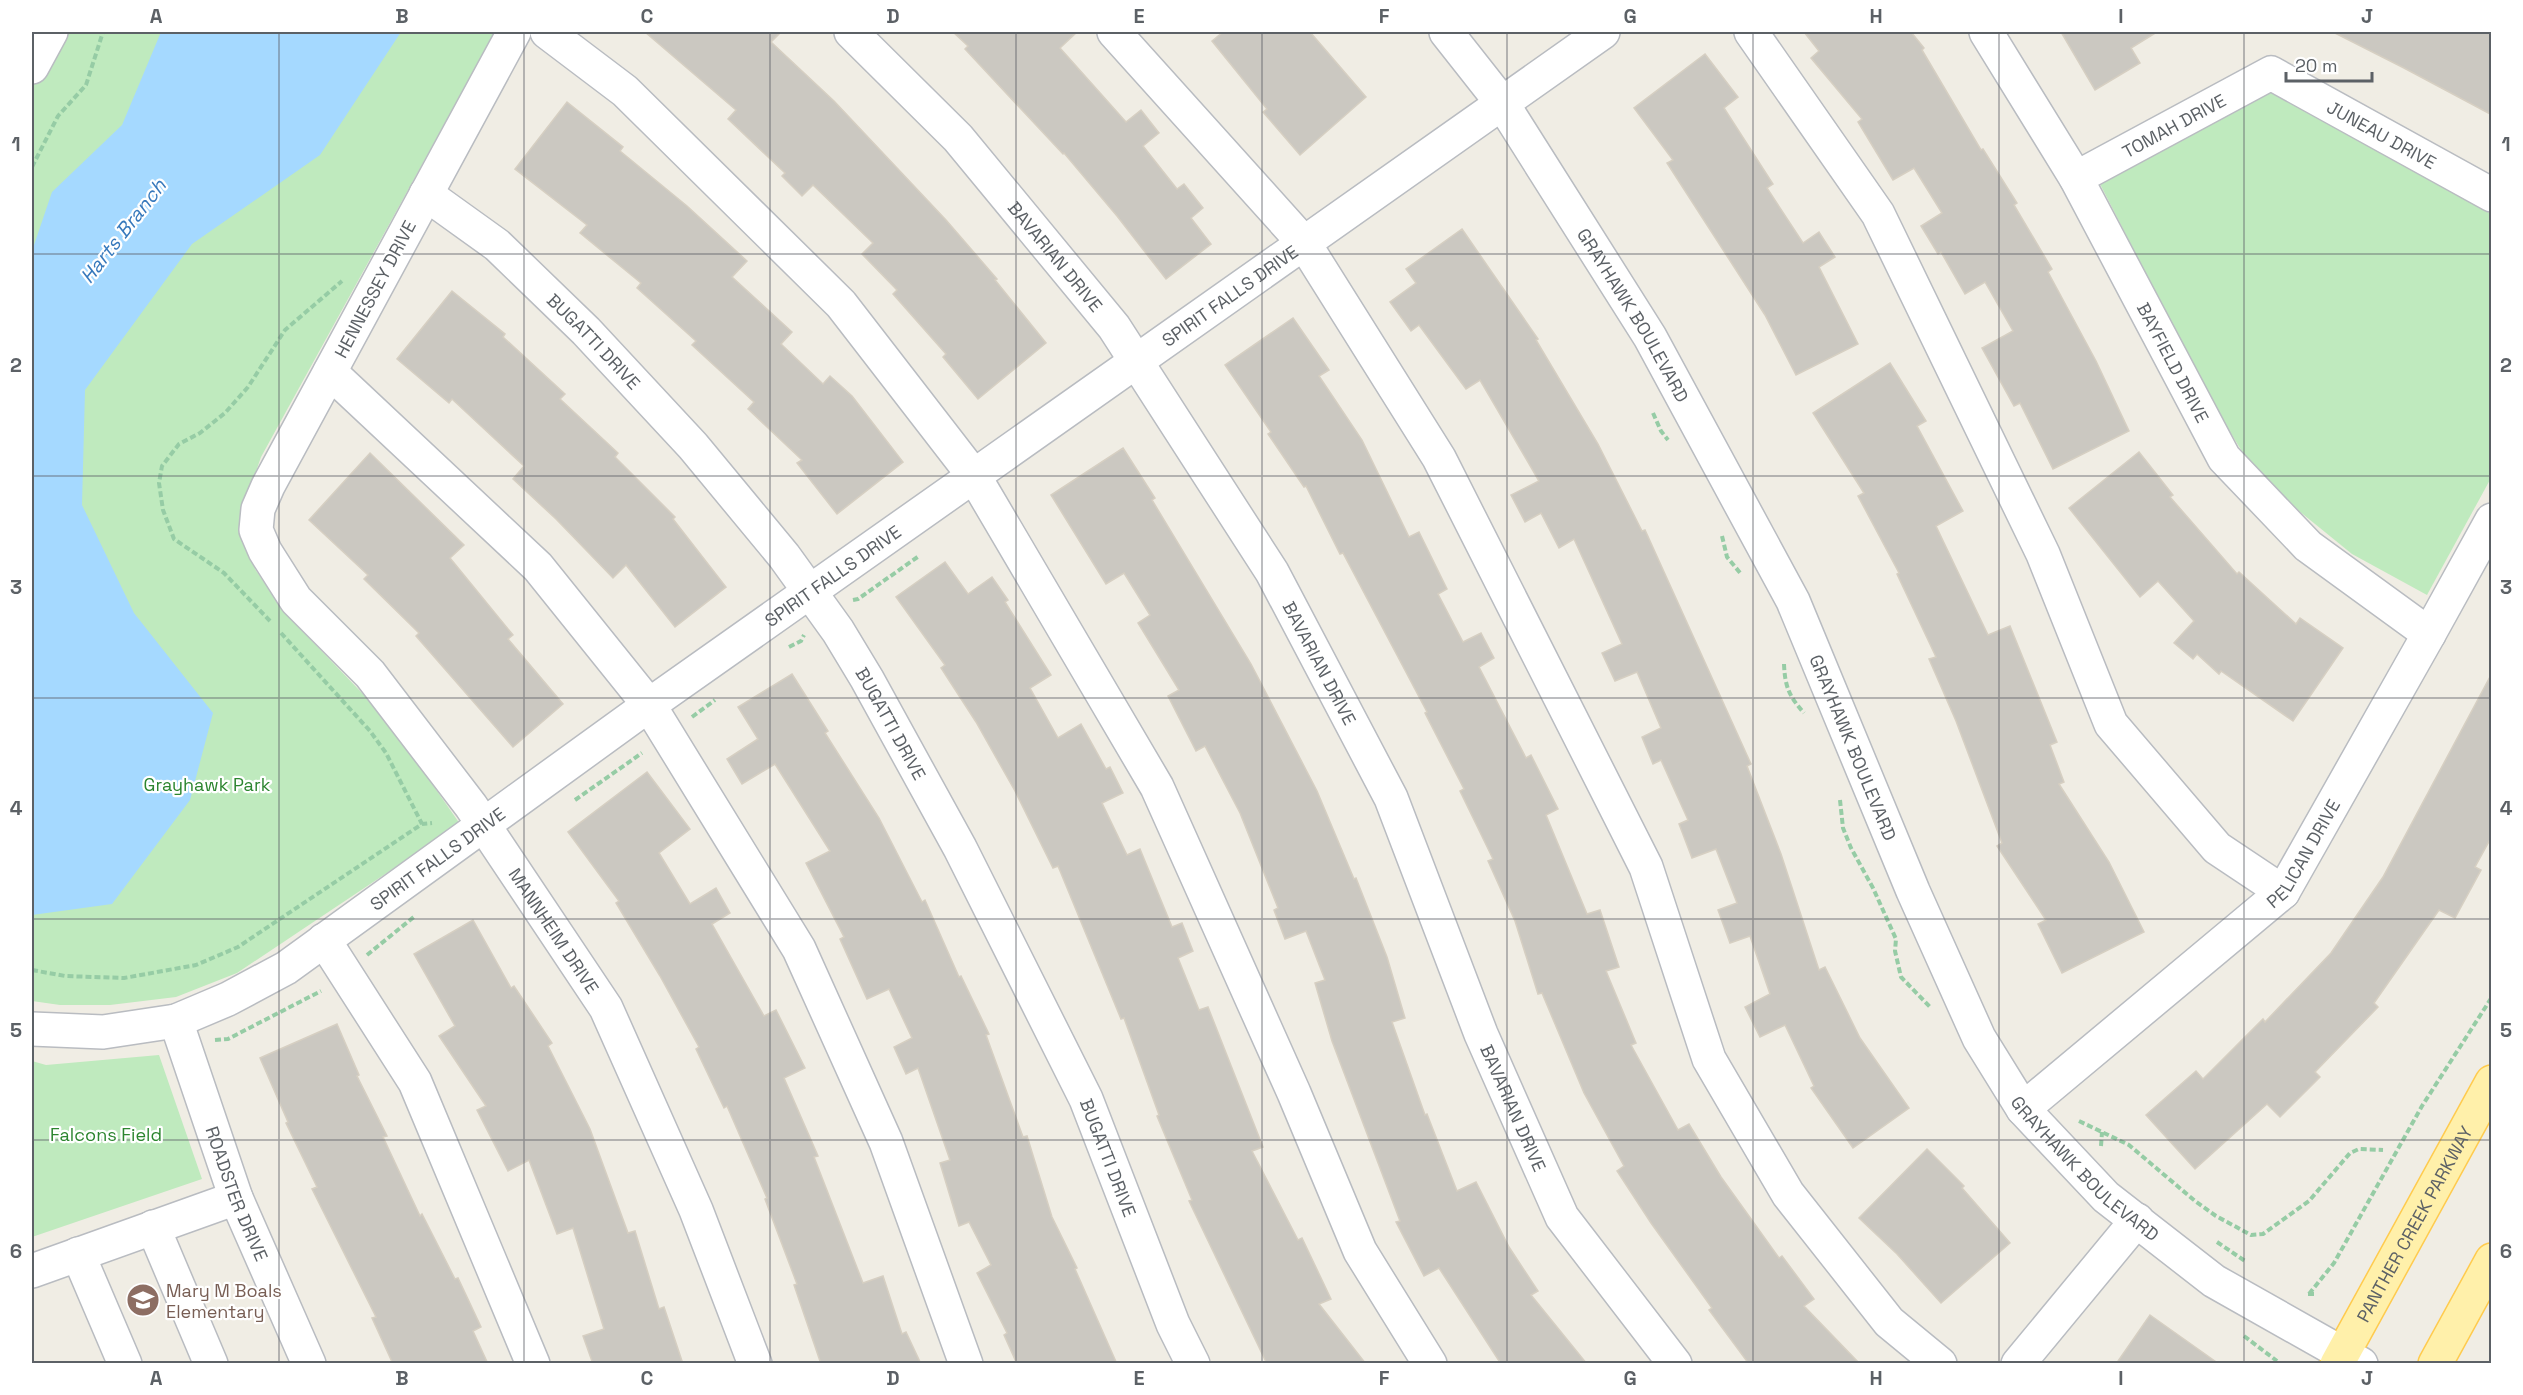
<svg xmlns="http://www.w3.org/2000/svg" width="2523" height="1395" viewBox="0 0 2523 1395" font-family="'Space Grotesk',sans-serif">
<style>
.green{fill:#bfeabe}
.water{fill:#a5d9ff}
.building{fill:#cbc8c1;stroke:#d6cfc2;stroke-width:1.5}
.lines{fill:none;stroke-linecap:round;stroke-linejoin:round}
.minor-casing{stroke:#b9bcc1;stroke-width:36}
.major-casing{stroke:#ffcb4e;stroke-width:36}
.path{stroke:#96cca5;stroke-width:4;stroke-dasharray:6 3;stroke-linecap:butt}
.minor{stroke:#fff;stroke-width:33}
.major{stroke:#fff0aa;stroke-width:33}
.grid{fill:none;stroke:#5c6166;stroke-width:1.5;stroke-opacity:0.55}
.labels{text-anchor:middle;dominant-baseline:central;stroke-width:4.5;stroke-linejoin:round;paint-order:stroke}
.street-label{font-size:18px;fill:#5c6166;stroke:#fff}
.park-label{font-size:18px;fill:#2c852f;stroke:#fff}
.education-label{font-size:18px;fill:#785e54;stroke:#fff;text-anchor:start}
.water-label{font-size:20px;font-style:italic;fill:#3779bc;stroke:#fff}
.neatline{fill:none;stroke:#5c6166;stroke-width:2}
.grid-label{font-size:20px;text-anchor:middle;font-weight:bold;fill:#5c6166}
</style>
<rect width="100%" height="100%" fill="#f0ede4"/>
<g class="green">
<path d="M 32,32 L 495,32 L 261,457 L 243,509 L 255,569 L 286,614 L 387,719 L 460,824 L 237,973 L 176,997 L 110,1005 L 60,1005 L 32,1001 Z"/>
<path d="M 2264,89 L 2491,214 L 2491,478 L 2427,595 L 2352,554 L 2299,511 L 2246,458 L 2211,401 L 2100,184 Z"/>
<path d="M 159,1055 L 202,1179 L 32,1237 L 32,1061 L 46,1065 Z"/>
</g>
<path class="water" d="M 161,32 L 401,32 L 320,155 L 192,244 L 85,390 L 82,505 L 134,613 L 213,713 L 190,800 L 112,904 L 32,915 L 32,251 L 52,192 L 122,125 Z"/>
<g class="building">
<path d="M 645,32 L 781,32 L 771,42 L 834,101 L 946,220 L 997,279 L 995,280 L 1046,343 L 978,399 L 943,357 L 946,354 L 893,294 L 897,290 L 862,254 L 873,243 L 813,185 L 802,196 L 782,176 L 785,173 L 728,119 L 736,110 Z"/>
<path d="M 953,32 L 1077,32 L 1060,48 L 1126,122 L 1141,110 L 1159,133 L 1143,146 L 1177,189 L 1184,184 L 1203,208 L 1191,218 L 1211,244 L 1166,279 L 1117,216 L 1064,153 L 1063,154 L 965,49 L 968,46 Z"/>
<path d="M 1223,32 L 1310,32 L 1366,97 L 1300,155 L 1263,112 L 1267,109 L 1212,41 Z"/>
<path d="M 1804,32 L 1911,32 L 1924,48 L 1922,50 L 1981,150 L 1983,149 L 2017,203 L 2014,205 L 2052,269 L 2048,272 L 2096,361 L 2129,431 L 2053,469 L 2020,403 L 2014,406 L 1982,348 L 2013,331 L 1985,282 L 1965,294 L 1941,252 L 1938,254 L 1921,226 L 1942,213 L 1914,168 L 1893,180 L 1858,122 L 1862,119 L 1811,58 L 1819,51 Z"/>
<path d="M 2061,32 L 2157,32 L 2131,48 L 2140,63 L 2095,90 Z"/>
<path d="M 2333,32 L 2492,32 L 2492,115 L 2404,68 Z"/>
<path d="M 1705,54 L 1738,97 L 1724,108 L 1773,184 L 1767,188 L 1803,243 L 1819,232 L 1835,257 L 1819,267 L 1858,344 L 1796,375 L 1765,315 L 1667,163 L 1673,160 L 1634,108 Z"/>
<path d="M 567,102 L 623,147 L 620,151 L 687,206 L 747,261 L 732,277 L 792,332 L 781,344 L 823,384 L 830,376 L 852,396 L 903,462 L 837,514 L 797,463 L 802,460 L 748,409 L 754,402 L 692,345 L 696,341 L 637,288 L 641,283 L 580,233 L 587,225 L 515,169 Z"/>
<path d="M 1462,229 L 1538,339 L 1536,340 L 1598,444 L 1642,531 L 1645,530 L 1751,764 L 1747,766 L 1781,854 L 1819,970 L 1825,967 L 1860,1038 L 1909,1108 L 1853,1148 L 1811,1088 L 1814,1086 L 1785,1025 L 1760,1037 L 1745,1007 L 1770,994 L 1750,936 L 1730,943 L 1718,910 L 1737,903 L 1716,849 L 1692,858 L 1679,824 L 1688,820 L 1661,760 L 1653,764 L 1642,737 L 1661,728 L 1637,672 L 1615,681 L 1602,653 L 1622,644 L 1574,539 L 1559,548 L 1541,513 L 1525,522 L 1511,495 L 1539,481 L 1480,380 L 1466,389 L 1419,325 L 1411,331 L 1390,302 L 1416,283 L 1406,269 Z"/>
<path d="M 452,291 L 505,334 L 503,337 L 565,394 L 560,399 L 618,453 L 615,457 L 675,517 L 673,519 L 726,587 L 675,627 L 626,565 L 613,578 L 556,519 L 513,479 L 524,466 L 452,399 L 449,403 L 397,359 Z"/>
<path d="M 1293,318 L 1329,370 L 1319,376 L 1362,440 L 1409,537 L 1419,532 L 1447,589 L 1438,594 L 1463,642 L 1481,633 L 1494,658 L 1479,667 L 1526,758 L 1531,755 L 1558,809 L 1546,815 L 1587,914 L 1600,910 L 1619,967 L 1606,971 L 1636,1043 L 1631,1045 L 1678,1130 L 1689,1124 L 1721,1177 L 1779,1258 L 1782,1256 L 1814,1299 L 1804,1306 L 1860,1364 L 1749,1364 L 1709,1310 L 1712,1308 L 1651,1223 L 1617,1171 L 1624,1166 L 1584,1093 L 1542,993 L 1538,994 L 1515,921 L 1488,861 L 1493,859 L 1460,791 L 1464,789 L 1425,713 L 1427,712 L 1343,553 L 1340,554 L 1306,486 L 1304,487 L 1268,434 L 1271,432 L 1225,365 Z"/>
<path d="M 1890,363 L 1926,421 L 1917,426 L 1963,511 L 1936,526 L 1988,635 L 2010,626 L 2057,742 L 2050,745 L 2064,782 L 2059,784 L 2109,862 L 2144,932 L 2062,973 L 2038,924 L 2046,920 L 1997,846 L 2002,843 L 1956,721 L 1929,659 L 1936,657 L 1897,574 L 1899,573 L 1858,496 L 1864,493 L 1813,413 Z"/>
<path d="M 1123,448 L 1155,498 L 1152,500 L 1251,664 L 1317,791 L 1354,879 L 1356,878 L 1387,957 L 1405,1018 L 1392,1022 L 1425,1115 L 1427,1114 L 1457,1191 L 1476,1182 L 1509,1247 L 1538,1291 L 1531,1295 L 1587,1364 L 1501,1364 L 1439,1268 L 1424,1276 L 1396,1222 L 1400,1221 L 1332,1041 L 1315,983 L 1325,980 L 1306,931 L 1285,939 L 1274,910 L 1278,908 L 1240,813 L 1205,746 L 1196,751 L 1168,696 L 1179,690 L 1138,623 L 1150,615 L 1124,573 L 1106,584 L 1051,495 Z"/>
<path d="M 2139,452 L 2173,495 L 2170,497 L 2237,574 L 2239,572 L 2296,624 L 2300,618 L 2343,648 L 2293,721 L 2221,671 L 2219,674 L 2197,654 L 2193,659 L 2174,643 L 2194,621 L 2158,581 L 2140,597 L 2069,508 Z"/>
<path d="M 370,453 L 464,545 L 450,558 L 513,635 L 508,639 L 563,704 L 513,747 L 416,636 L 419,633 L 364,579 L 368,575 L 309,520 Z"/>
<path d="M 945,562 L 968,594 L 992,577 L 1008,600 L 1005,602 L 1051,675 L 1030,688 L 1058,738 L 1081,724 L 1106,769 L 1110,767 L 1123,793 L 1102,803 L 1127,855 L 1140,849 L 1172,927 L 1182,923 L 1193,951 L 1178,958 L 1199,1010 L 1208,1007 L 1263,1147 L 1252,1151 L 1298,1240 L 1302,1238 L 1331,1299 L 1319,1304 L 1366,1364 L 1267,1364 L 1189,1201 L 1192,1200 L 1157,1116 L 1159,1115 L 1124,1018 L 1121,1019 L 1058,866 L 1053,868 L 1015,791 L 976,722 L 941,668 L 945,665 L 896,597 Z"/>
<path d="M 2492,673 L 2492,836 L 2475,867 L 2481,870 L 2455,918 L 2439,910 L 2374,1003 L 2378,1007 L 2315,1072 L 2320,1077 L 2280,1117 L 2267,1104 L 2195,1169 L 2146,1115 L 2196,1071 L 2203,1079 L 2263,1019 L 2265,1022 L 2331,953 L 2383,877 Z"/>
<path d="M 792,674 L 828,731 L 825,733 L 879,818 L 922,902 L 925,900 L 959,977 L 961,976 L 989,1034 L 986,1035 L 1023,1137 L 1027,1136 L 1052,1217 L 1077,1268 L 1075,1269 L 1117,1364 L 1017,1364 L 1004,1335 L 1007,1333 L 977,1273 L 991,1265 L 969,1222 L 959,1226 L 940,1163 L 950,1160 L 918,1068 L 906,1074 L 894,1047 L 912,1038 L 889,989 L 867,999 L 840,939 L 844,937 L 806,863 L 830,851 L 775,764 L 742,784 L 727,759 L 758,739 L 738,707 Z"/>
<path d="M 647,772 L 690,829 L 659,853 L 690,904 L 716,888 L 730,913 L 712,924 L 764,1016 L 776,1010 L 805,1068 L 784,1078 L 818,1156 L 814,1157 L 863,1283 L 883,1276 L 902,1334 L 906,1332 L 921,1364 L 821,1364 L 794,1285 L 797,1284 L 765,1199 L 767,1198 L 727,1106 L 724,1108 L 696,1049 L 699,1047 L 660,976 L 616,903 L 619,901 L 568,832 Z"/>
<path d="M 473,920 L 511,988 L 514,986 L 552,1043 L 548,1046 L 590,1129 L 628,1233 L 635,1231 L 659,1309 L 664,1307 L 683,1364 L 593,1364 L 583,1336 L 604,1329 L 573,1228 L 557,1234 L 529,1160 L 508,1171 L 477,1110 L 486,1106 L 439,1036 L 455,1026 L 414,954 Z"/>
<path d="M 337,1024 L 359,1075 L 357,1076 L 387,1136 L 383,1137 L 420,1216 L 422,1214 L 455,1279 L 458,1278 L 481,1327 L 473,1331 L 488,1364 L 393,1364 L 372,1318 L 376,1317 L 312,1189 L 317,1187 L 286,1123 L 288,1122 L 260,1058 Z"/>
<path d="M 1927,1149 L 1964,1186 L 1962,1188 L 2010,1243 L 1941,1303 L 1897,1254 L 1859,1218 Z"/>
<path d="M 2150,1315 L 2219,1364 L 2116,1364 Z"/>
</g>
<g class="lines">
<defs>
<g id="minor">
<path id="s1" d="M 514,32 L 268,486 L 258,509 L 256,530 L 265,551 L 296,600 L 370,674 L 471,806 L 606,1008 L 696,1210 L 755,1364"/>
<path d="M 547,32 L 625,91 L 841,304 L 974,476 L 1157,787 L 1294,1093 L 1360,1251 L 1430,1364"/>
<path id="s2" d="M 851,32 L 958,138 L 1114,327 L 1272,572 L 1391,798 L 1481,1034 L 1562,1217 L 1675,1364"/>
<path d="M 1114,32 L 1304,243 L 1439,458 L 1646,867 L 1709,1059 L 1788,1194 L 1889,1322 L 1940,1364"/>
<path id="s3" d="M 1446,32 L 1502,103 L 1650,337 L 1793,601 L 1913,891 L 1979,1038 L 2023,1109 L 2106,1197 L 2214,1281 L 2361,1364"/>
<path d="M 1751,32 L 1878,214 L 2043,554 L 2111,724 L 2217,848 L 2283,892"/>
<path id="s4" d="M 1986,32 L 2076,178 L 2224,458 L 2308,546 L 2429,634"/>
<path d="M 32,67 L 51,32"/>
<path id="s5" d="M 2076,178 L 2271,73 L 2492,195"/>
<path id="s6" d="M 426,194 L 497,245 L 586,331 L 693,446 L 784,556 L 838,631 L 867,679 L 960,848 L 1086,1099 L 1173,1324 L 1193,1364"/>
<path d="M 330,372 L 538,567 L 649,705 L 799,949 L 886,1142 L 966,1364"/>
<path d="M 324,940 L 415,1082 L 533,1364"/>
<path id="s7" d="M 176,1021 L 236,1198 L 309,1364"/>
<path id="s8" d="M 32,1029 L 103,1032 L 176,1021 L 228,999 L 286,968 L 649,705 L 1603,32"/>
<path id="s9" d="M 2023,1109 L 2283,892 L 2429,634 L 2492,520"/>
<path d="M 153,1227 L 211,1364"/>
<path d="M 78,1254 L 125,1364"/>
<path d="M 32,1271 L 236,1198"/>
<path d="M 2018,1364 L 2137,1220"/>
</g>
<g id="major">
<path id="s10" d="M 2337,1364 L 2492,1082"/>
<path d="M 2435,1364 L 2492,1260"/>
</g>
</defs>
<use href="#minor" class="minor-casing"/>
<use href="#major" class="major-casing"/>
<g class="path">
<path d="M 32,167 L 58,116 L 86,85 L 103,32"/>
<path d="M 1653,413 L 1661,431 L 1668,440"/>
<path d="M 1722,536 L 1727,557 L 1741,574"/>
<path d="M 853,600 L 858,599 L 919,556"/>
<path d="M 270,621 L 224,573 L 174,539 L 163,510 L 159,483 L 162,466 L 179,444 L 200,433 L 225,413 L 248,387 L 285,330 L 342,281"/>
<path d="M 281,633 L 370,731 L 386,753 L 422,824"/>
<path d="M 789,647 L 801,641 L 804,635"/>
<path d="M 1784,664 C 1785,687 1789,696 1804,713"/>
<path d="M 692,717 L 715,700"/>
<path d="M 575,800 L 642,753"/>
<path d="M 1840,800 L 1843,828 L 1851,848 L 1873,888 L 1896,939 L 1895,951 L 1901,977 L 1930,1007"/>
<path d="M 367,955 L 415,916"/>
<path d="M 32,970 L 65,976 L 124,978 L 196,965 L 238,947 L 422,824 L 432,823"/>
<path d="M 215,1040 L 228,1039 L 321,991"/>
<path d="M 2079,1121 L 2129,1145 L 2195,1201 L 2216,1216 L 2251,1235 L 2263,1234 L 2309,1201 L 2350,1153 L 2359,1149 L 2383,1150"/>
<path d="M 2101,1146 L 2102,1132"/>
<path d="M 2217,1242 L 2245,1261"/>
<path d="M 2308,1294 L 2316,1294"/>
<path d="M 2309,1294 L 2334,1263 L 2422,1106 L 2492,997"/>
<path d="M 2244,1336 L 2277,1361"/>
</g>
<use href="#minor" class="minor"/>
<use href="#major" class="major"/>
</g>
<path class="grid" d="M 279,32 L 279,1364M 524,32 L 524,1364M 770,32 L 770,1364M 1016,32 L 1016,1364M 1262,32 L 1262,1364M 1507,32 L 1507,1364M 1753,32 L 1753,1364M 1999,32 L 1999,1364M 2244,32 L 2244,1364M 32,254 L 2492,254M 32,476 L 2492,476M 32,698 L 2492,698M 32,919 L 2492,919M 32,1140 L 2492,1140"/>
<defs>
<symbol id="school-disc" viewBox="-11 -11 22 22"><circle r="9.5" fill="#8d6e63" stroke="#fff"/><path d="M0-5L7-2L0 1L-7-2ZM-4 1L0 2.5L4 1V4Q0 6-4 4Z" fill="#fff"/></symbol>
</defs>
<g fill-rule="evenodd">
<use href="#school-disc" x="124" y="1281" width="38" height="38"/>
</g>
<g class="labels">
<g class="street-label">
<text stroke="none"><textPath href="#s5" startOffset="111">TOMAH DRIVE</textPath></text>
<text stroke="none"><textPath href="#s5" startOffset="348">JUNEAU DRIVE</textPath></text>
<text stroke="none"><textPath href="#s2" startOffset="304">BAVARIAN DRIVE</textPath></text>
<text transform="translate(375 289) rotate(-62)">HENNESSEY DRIVE</text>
<text stroke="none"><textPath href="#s8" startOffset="1426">SPIRIT FALLS DRIVE</textPath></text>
<text stroke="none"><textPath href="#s3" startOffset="340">GRAYHAWK BOULEVARD</textPath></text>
<text stroke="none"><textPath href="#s6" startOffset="224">BUGATTI DRIVE</textPath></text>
<text stroke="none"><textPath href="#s4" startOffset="380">BAYFIELD DRIVE</textPath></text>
<text stroke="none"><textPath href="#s8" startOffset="940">SPIRIT FALLS DRIVE</textPath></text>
<text stroke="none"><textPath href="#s2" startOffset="790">BAVARIAN DRIVE</textPath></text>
<text stroke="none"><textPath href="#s6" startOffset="710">BUGATTI DRIVE</textPath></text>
<text stroke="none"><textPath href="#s3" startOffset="826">GRAYHAWK BOULEVARD</textPath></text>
<text stroke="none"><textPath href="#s9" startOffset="382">PELICAN DRIVE</textPath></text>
<text stroke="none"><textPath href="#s8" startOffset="454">SPIRIT FALLS DRIVE</textPath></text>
<text stroke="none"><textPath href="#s1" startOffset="1064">MANNHEIM DRIVE</textPath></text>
<text stroke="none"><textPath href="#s2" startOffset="1276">BAVARIAN DRIVE</textPath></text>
<text stroke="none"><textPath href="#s6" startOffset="1196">BUGATTI DRIVE</textPath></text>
<text stroke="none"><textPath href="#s3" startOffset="1312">GRAYHAWK BOULEVARD</textPath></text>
<text stroke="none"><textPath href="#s7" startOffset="183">ROADSTER DRIVE</textPath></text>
<text stroke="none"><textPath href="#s10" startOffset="160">PANTHER CREEK PARKWAY</textPath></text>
</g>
<g class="park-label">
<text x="207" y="784">Grayhawk Park</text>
<text x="106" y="1134">Falcons Field</text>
</g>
<g class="education-label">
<text x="166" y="1290">Mary M Boals<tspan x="166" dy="21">Elementary</tspan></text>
</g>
<g class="water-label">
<text transform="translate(123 231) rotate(-52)">Harts Branch</text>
</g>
</g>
<rect width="2523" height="1395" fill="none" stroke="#ffffff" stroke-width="66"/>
<path d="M2286 72v9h86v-9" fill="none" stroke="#5c6166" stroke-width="3"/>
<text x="2295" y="72" font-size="18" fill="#5c6166" stroke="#ffffff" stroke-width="4.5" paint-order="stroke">20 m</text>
<rect x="33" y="33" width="2457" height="1329" class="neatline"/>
<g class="grid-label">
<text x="156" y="23">A</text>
<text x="402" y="23">B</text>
<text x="647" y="23">C</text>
<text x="893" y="23">D</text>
<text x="1139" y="23">E</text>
<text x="1384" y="23">F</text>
<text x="1630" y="23">G</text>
<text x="1876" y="23">H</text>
<text x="2121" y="23">I</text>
<text x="2367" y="23">J</text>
<text x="16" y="151">1</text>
<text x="2506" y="151">1</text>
<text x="16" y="372">2</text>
<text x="2506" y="372">2</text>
<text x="16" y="594">3</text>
<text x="2506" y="594">3</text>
<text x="16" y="815">4</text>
<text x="2506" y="815">4</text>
<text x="16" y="1037">5</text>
<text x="2506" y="1037">5</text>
<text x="16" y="1258">6</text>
<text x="2506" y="1258">6</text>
<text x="156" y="1385">A</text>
<text x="402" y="1385">B</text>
<text x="647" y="1385">C</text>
<text x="893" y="1385">D</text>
<text x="1139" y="1385">E</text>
<text x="1384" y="1385">F</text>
<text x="1630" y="1385">G</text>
<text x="1876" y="1385">H</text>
<text x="2121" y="1385">I</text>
<text x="2367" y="1385">J</text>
</g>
</svg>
